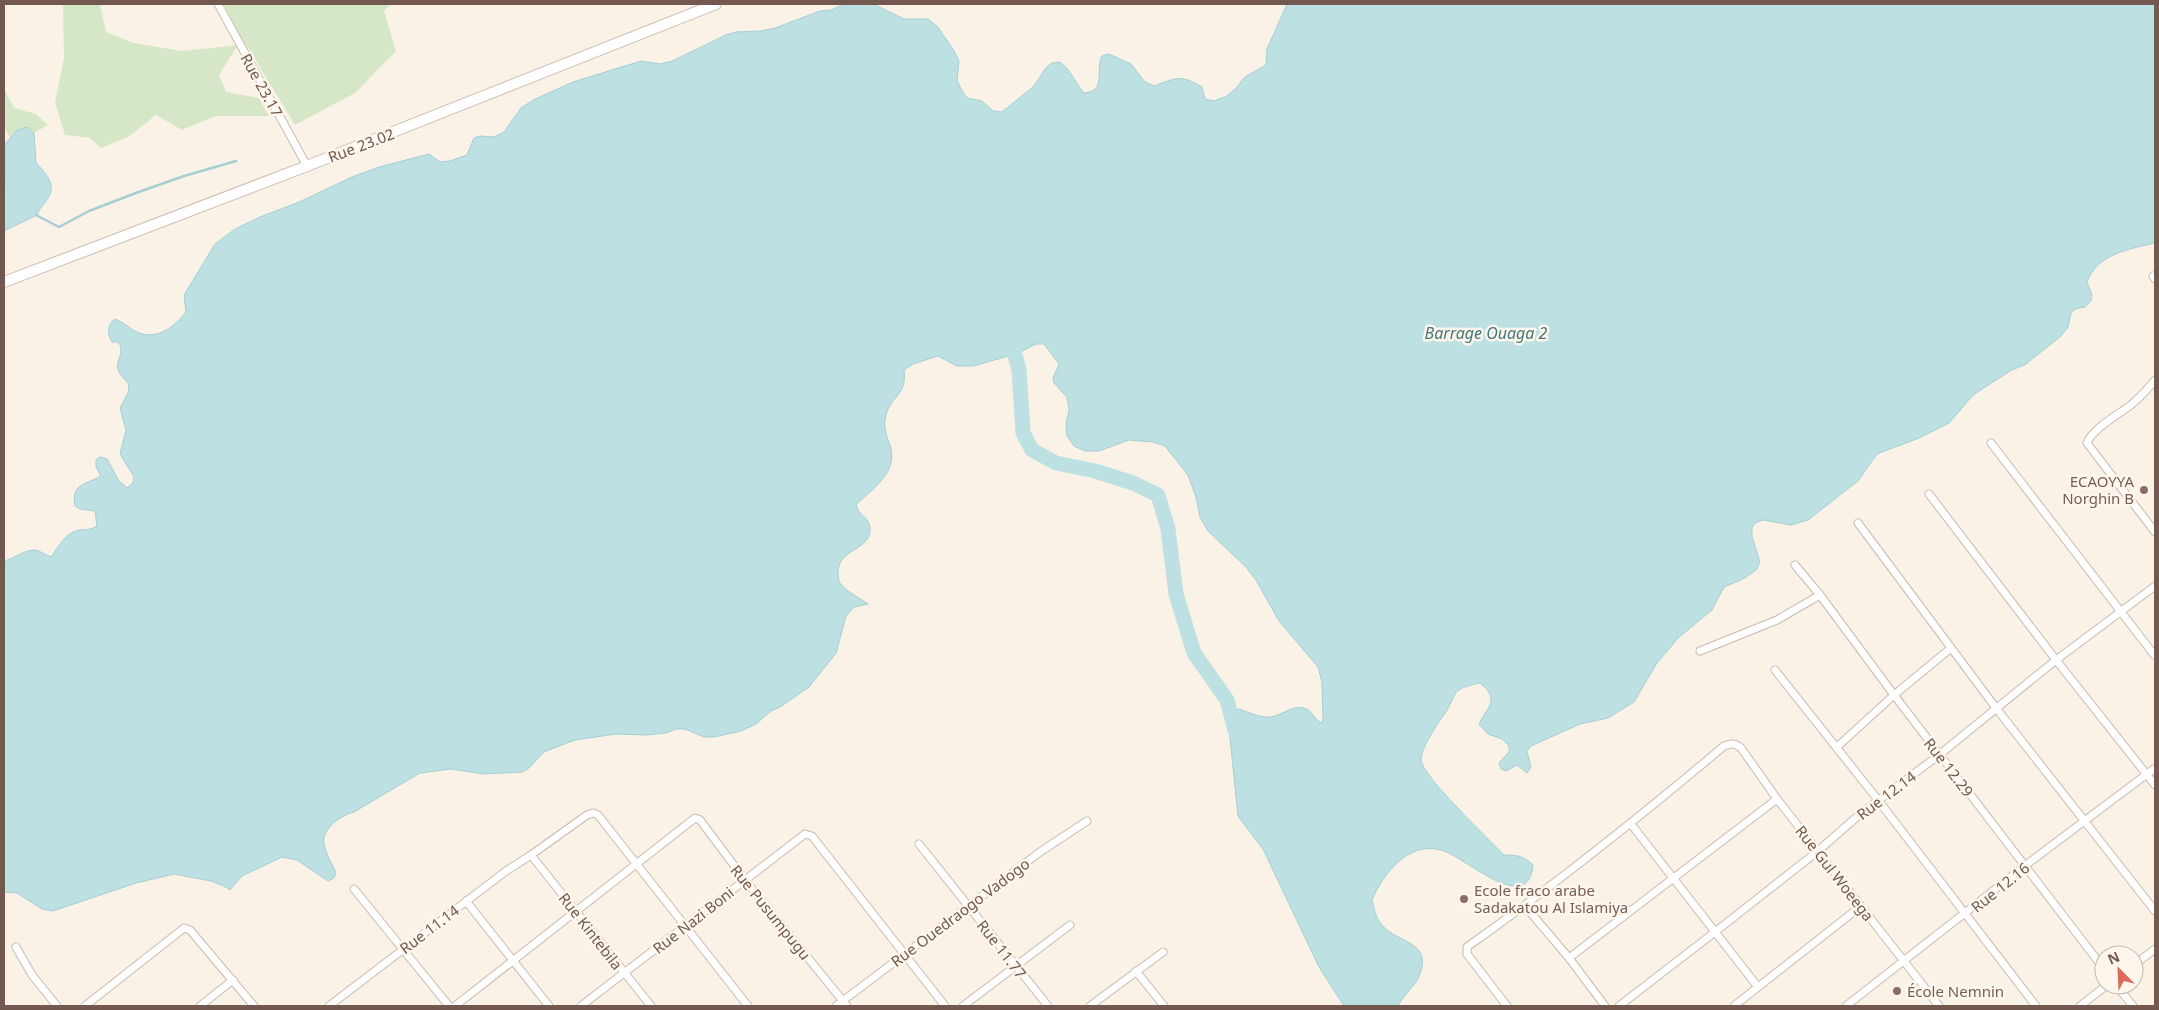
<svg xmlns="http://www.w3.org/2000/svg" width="2159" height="1010" viewBox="0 0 2159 1010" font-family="'Noto Sans',sans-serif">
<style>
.green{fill:#d6e7c7}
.water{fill:#bde0e2;stroke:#a5cfd3}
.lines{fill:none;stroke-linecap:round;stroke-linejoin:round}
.stream{stroke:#a5cfd3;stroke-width:2.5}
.river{stroke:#bde0e2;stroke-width:15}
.street-casing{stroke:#cbb9ae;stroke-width:9}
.secondary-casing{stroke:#d0bbaf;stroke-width:12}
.street{stroke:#fff;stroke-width:7}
.secondary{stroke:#fff;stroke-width:10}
.education-dot{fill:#8d6e63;stroke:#fdf6ed;stroke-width:2}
.labels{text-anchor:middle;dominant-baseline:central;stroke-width:5;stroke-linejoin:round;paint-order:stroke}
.street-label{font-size:15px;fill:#72584e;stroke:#fdf6ed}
.education-label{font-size:15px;fill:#785e54;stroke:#fdf6ed;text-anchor:start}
.water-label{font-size:16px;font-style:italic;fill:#47777c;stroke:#fdf6ed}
</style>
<rect width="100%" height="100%" fill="#faf2e7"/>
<g class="green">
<path d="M 63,4 L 100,4 L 106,32 L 134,43 L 182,51 L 238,45 L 219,75 L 226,92 L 259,98 L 269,116 L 216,116 L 182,130 L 156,115 L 128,137 L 101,148 L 90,138 L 65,135 L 55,102 L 64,58 Z"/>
<path d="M 224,4 L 391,4 L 384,11 L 396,51 L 355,93 L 295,125 L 239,33 Z"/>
<path d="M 4,89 L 14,108 L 36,114 L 48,125 L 34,133 L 27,127 L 16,131 L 9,137 L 4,126 Z"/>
</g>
<g class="water">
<path d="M 843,4 L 873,4 L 904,19 L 928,19 L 937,26 L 953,49 L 959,61 L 957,80 L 962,91 L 967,98 L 982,101 L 993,111 L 1002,112 L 1034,86 L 1045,69 L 1052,63 L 1060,62 C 1071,70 1075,83 1084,93 C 1107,92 1095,69 1102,56 L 1109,54 L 1131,64 L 1145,82 L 1154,86 C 1176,78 1180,74 1202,87 L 1205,99 L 1214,101 L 1227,96 L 1236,88 L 1245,77 L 1266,65 L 1267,49 L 1287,4 L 2155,4 L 2155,243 C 2129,249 2097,254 2087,282 L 2092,295 L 2091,301 L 2085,307 L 2075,309 L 2071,313 L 2068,327 L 2061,336 L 2026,364 L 2010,371 L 1973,395 L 1949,423 L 1919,438 L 1877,454 L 1858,481 L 1808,520 L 1791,525 L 1763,520 L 1755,523 L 1752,528 L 1752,537 L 1760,562 L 1756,570 L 1745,578 L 1724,587 L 1712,610 L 1678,638 L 1657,663 L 1634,702 L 1608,718 L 1580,724 L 1531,746 L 1527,751 L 1531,767 L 1527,773 L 1517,765 L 1506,771 L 1501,769 L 1499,763 L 1509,752 L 1509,746 L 1502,739 L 1488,734 L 1479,724 C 1487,707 1501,700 1480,683 C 1447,690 1459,694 1443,716 C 1436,726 1421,748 1421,760 C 1422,776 1490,840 1504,855 C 1517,855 1524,856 1533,865 C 1528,918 1465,856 1441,850 C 1408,841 1383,874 1372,900 C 1374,908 1376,919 1382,925 C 1398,944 1432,941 1420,974 C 1416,986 1403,995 1398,1006 L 1344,1006 L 1319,967 L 1263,849 L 1238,816 L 1228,718 L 1232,712 L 1239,709 C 1248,712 1260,718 1270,717 C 1281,716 1292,705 1304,708 C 1312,710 1314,719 1321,723 L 1323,720 L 1322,682 L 1318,667 L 1279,621 L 1256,580 L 1246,567 L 1208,531 L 1200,517 L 1196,497 L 1188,475 L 1165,446 L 1153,442 L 1129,440 L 1099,451 L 1085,451 L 1074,446 L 1067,436 L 1066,424 L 1069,410 L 1067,397 L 1054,383 L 1053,378 L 1059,364 L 1044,344 L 1036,344 L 1016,354 L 973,366 L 957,366 L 938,356 L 913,364 L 904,370 C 907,397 892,393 886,415 C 883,426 886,435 890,445 C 899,472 873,488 856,505 C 858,515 869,517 870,527 C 872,551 840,547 838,571 C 838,575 838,580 840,583 C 845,591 860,598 868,604 L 854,607 L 846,616 L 836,653 L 809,687 L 780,707 L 771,711 L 756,724 L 741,731 L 714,737 L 704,737 L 685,729 L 676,729 L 666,733 L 646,735 L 616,734 L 575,740 L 544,752 L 529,768 L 522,772 L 484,774 L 450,769 L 420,773 L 354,812 C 341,815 321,829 324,844 C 326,854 332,864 336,873 L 334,878 L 328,881 L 297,860 L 282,857 L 242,876 L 230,890 L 224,886 L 211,881 L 174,874 L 136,883 L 53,911 L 42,909 L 17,893 L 4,892 L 4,561 C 13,559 26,549 36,550 C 40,551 46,555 51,557 C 57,549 63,537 73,532 C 82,528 87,532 97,526 L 95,511 L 80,509 L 75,506 C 71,483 86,485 101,476 L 96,467 L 96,460 L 100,457 L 107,459 L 119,481 L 127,488 L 133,483 L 134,477 L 120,454 L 126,430 L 120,408 L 128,393 L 129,384 C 105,361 127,362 119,342 L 112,342 C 107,334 107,324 115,319 C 125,322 130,330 139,333 C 158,340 175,326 186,312 L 184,295 L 215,244 L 235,229 L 260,217 L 299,202 L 352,177 L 379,167 L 429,154 L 440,162 L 450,161 L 467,155 L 474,138 L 480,136 L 494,137 L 504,132 L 521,108 L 533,100 L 573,82 L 641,61 L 660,64 L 672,61 L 726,35 L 736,32 L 761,31 L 775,28 L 820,11 L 832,10 Z"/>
<path d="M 27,127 L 34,133 L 36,163 C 45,172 57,185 48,198 C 44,205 40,207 37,215 L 4,231 L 5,144 L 16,131 Z"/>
</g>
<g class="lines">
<path class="stream" d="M 36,215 L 59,227 L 89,211 L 136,193 L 184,176 L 236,161"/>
<path class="river" d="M 1010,336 L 1019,370 L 1023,433 L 1032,450 L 1056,463 L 1095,471 L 1133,483 L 1158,495 L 1168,529 L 1176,594 L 1194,653 L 1227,700 L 1236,734"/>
<defs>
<g id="street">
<path d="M 218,4 L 307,166"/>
<path d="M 2153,276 L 2155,279"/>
<path d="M 2155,380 C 2148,389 2140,397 2131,405 C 2119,414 2092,429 2087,443 L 2155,532"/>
<path d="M 1991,443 L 2155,656"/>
<path d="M 1929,494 L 2056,660 L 2155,785"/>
<path d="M 1858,523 L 1996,708 L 2155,911"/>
<path d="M 1795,565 L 1820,595 L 1894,695 L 2104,969"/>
<path d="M 1700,651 L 1777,620 L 1820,595"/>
<path d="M 1775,670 L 1878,800 L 2036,1006"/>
<path d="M 1837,747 L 1894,695 L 1951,648"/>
<path d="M 1631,824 L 1758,987"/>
<path d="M 919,844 L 1048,1006"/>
<path d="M 531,855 L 651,1006"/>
<path d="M 354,889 L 449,1006"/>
<path d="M 466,901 L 549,1006"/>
<path d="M 1525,906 L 1569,958 L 1605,1006"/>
<path d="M 16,947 L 32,975 L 57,1006"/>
<path d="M 1569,958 L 1777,799"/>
<path d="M 2134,965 L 2155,949"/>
<path d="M 1136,971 L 1164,1006"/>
<path d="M 2116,985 L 2133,1006"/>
<path d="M 85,1006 L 184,928 L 190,930 L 254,1006"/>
<path d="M 200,1006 L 233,980"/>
<path d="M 329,1006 L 506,871 L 531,855 L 587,815 L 593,813 L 598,815 L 748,1006"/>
<path d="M 455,1006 L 695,818 L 700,820 L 745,880 L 847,1006"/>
<path d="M 581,1006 L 805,834 L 812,836 L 945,1006"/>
<path d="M 836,1006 L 1040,852 L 1087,821"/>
<path d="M 963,1006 L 1070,925"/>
<path d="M 1090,1006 L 1163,952"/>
<path d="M 1507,1006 L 1467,954 L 1467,947 C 1556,884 1641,816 1724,746 C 1731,743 1735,743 1741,748 L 1777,799 L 1939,1006"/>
<path d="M 1619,1006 L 1715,932 L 1818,851 L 1859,815 L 1939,755 L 2056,660 L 2155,586"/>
<path d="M 1734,1006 L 1861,906"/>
<path d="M 1846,1006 L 2026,865 L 2155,768"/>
<path d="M 2080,1006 L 2107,985"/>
</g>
<path id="secondary" d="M 4,282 L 307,166 L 716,4"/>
</defs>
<use href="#street" class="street-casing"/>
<use href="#secondary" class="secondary-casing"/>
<use href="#street" class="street"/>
<use href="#secondary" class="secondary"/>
</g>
<g class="education-dot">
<circle cx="2144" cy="490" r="5"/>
<circle cx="1464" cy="899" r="5"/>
<circle cx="1897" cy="991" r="5"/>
</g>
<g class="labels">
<g class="street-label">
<text transform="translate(262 85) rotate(61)">Rue 23.17</text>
<text transform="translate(361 145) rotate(-21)">Rue 23.02</text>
<text transform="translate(1949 767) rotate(52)">Rue 12.29</text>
<text transform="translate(1886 795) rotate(-37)">Rue 12.14</text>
<text transform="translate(1835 873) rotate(52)">Rue Gul Woeega</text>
<text transform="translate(2000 887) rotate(-39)">Rue 12.16</text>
<text transform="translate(771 912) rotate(51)">Rue Pusumpugu</text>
<text transform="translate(960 912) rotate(-37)">Rue Ouedraogo Vadogo</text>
<text transform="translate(693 920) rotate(-38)">Rue Nazi Boni</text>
<text transform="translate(429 929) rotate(-37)">Rue 11.14</text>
<text transform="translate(591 931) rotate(52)">Rue Kintebila</text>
<text transform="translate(1002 949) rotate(52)">Rue 11.77</text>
</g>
<g class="education-label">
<text x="2134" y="481" text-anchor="end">ECAOYYA<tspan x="2134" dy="17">Norghin B</tspan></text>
<text x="1474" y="890">Ecole fraco arabe<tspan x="1474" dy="17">Sadakatou Al Islamiya</tspan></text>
<text x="1907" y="991">École Nemnin</text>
</g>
<g class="water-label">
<text x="1486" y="333">Barrage Ouaga 2</text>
</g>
</g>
<rect width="2159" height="1010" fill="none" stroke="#72584e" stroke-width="10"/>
<g transform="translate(2119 970) rotate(336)"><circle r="24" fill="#fdf6ed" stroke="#c5b7ad"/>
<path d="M0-4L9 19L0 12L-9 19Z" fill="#d96b58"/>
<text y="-8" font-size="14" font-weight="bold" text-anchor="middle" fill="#72584e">N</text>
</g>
</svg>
